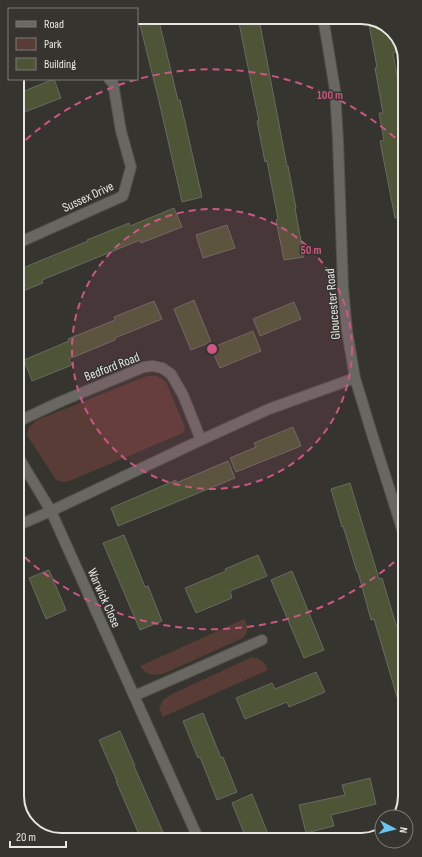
<svg xmlns="http://www.w3.org/2000/svg" width="422" height="857" viewBox="0 0 422 857" font-family="'Sofia Sans Condensed',sans-serif">
<style>
.green{fill:#583c35}
.building{fill:#4d5536;stroke:#686a63}
.lines{fill:none;stroke-linecap:round;stroke-linejoin:round}
.minor-casing{stroke:#52504b;stroke-width:12}
.minor{stroke:#696761;stroke-width:10}
.ring{fill:none;stroke:#cd5684;stroke-width:2;stroke-dasharray:7 5}
.labels{text-anchor:middle;dominant-baseline:central;stroke-width:3;stroke-linejoin:round;paint-order:stroke}
.street-label{font-size:13px;fill:#e7e6e3;stroke:#35342e}
.rim{fill:none;stroke:#e7e6e3;stroke-width:2}
.centre{fill:#cd5684;stroke:#35342e;stroke-width:2}
.ring-label{font-size:12px;text-anchor:middle;font-weight:bold;fill:#cd5684;stroke:#35342e;stroke-width:3;stroke-linejoin:round;paint-order:stroke}
</style>
<rect width="100%" height="100%" fill="#35342e"/>
<g class="green">
<path d="M 147,376 L 157,376 L 166,382 L 185,428 L 183,433 L 72,480 L 64,482 L 56,480 L 27,435 L 29,427 L 37,420 Z"/>
<path d="M 244,619 C 249,627 249,630 243,638 L 163,674 C 152,675 147,676 140,666 Z"/>
<path d="M 252,657 C 261,659 264,661 268,670 L 163,717 L 159,709 L 163,700 L 172,694 Z"/>
</g>
<g class="building">
<path d="M 138,17 L 158,17 L 178,100 L 180,100 L 202,197 L 182,202 L 159,101 Z"/>
<path d="M 259,19 L 287,166 L 288,166 L 296,208 L 295,208 L 304,257 L 284,260 L 276,220 L 278,219 L 267,161 L 265,162 L 257,121 L 259,121 L 239,23 Z"/>
<path d="M 368,19 L 387,26 L 393,33 L 396,52 L 393,53 L 401,98 L 398,98 L 402,123 L 402,128 L 398,129 L 402,154 L 402,217 L 395,218 L 380,141 L 384,140 L 379,113 L 383,113 L 375,68 L 377,67 Z"/>
<path d="M 54,79 L 61,98 L 17,115 L 17,94 Z"/>
<path d="M 174,208 L 182,227 L 141,243 L 140,240 L 42,280 L 43,283 L 18,293 L 18,270 L 88,241 L 87,240 L 129,223 L 130,226 Z"/>
<path d="M 227,225 L 235,248 L 203,258 L 196,235 Z"/>
<path d="M 194,300 L 211,342 L 191,350 L 174,309 Z"/>
<path d="M 154,301 L 162,319 L 115,338 L 115,340 L 69,359 L 72,365 L 32,381 L 24,360 L 69,341 L 68,339 L 115,320 L 114,317 Z"/>
<path d="M 294,302 L 301,319 L 260,336 L 253,319 Z"/>
<path d="M 253,331 L 261,351 L 220,368 L 211,348 Z"/>
<path d="M 293,427 L 301,446 L 236,472 L 230,458 L 256,447 L 254,443 Z"/>
<path d="M 228,461 L 235,478 L 118,526 L 111,508 L 176,480 L 176,483 Z"/>
<path d="M 350,483 L 379,579 L 382,578 L 396,625 L 398,625 L 404,648 L 405,706 L 400,707 L 374,619 L 371,620 L 358,572 L 357,572 L 343,526 L 342,527 L 331,489 Z"/>
<path d="M 124,535 L 145,587 L 148,586 L 162,621 L 140,630 L 103,543 Z"/>
<path d="M 258,555 L 267,576 L 230,591 L 232,598 L 196,613 L 185,588 L 226,571 L 225,569 Z"/>
<path d="M 49,570 L 66,610 L 46,619 L 29,578 Z"/>
<path d="M 292,571 L 324,650 L 304,658 L 271,580 Z"/>
<path d="M 316,672 L 325,692 L 289,707 L 287,702 L 245,719 L 236,698 L 272,683 L 275,689 Z"/>
<path d="M 203,713 L 221,758 L 223,757 L 237,792 L 217,800 L 200,757 L 198,758 L 183,721 Z"/>
<path d="M 120,731 L 135,766 L 134,766 L 166,839 L 141,839 L 116,781 L 117,781 L 99,740 Z"/>
<path d="M 370,778 L 376,804 L 331,815 L 334,826 L 306,833 L 299,805 L 345,795 L 342,785 Z"/>
<path d="M 252,794 L 268,834 L 258,838 L 246,838 L 232,803 Z"/>
</g>
<g class="lines">
<defs>
<g id="minor">
<path d="M 323,17 L 335,90 L 338,140 L 343,287 L 347,331 L 355,378 L 372,434 L 404,535"/>
<path d="M 18,243 L 123,196 L 131,167 L 121,131 L 113,83 L 109,79"/>
<path d="M 19,421 L 62,401 L 144,367 L 153,366 L 162,368 L 171,374 L 183,395 L 201,440"/>
<path d="M 19,458 L 51,511 L 198,838"/>
<path d="M 19,525 L 51,511 L 201,440 L 269,409 L 355,378"/>
<path d="M 134,696 L 262,640"/>
</g>
</defs>
<use href="#minor" class="minor-casing"/>
<use href="#minor" class="minor"/>
</g>
<circle cx="212" cy="349" r="140" fill="#cd5684" fill-opacity=".12"/>
<g class="ring">
<circle cx="212" cy="349" r="140"/>
<path d="M403 554A280 280 0 0 1 19 552M17 148A280 280 0 0 1 401 143"/>
</g>
<g class="labels">
<g class="street-label">
<text transform="translate(88 197) rotate(-25)">Sussex Drive</text>
<text transform="translate(333 304) rotate(-95)">Gloucester Road</text>
<text transform="translate(112 367) rotate(-21)">Bedford Road</text>
<text transform="translate(104 598) rotate(66)">Warwick Close</text>
</g>
</g>
<path d="M0 0H422V857H0ZM61 24H361A37 37 0 0 1 398 61V796A37 37 0 0 1 361 833H61A37 37 0 0 1 24 796V61A37 37 0 0 1 61 24Z" fill="#35342e" fill-rule="evenodd"/>
<path class="rim" d="M61 24H361A37 37 0 0 1 398 61V796A37 37 0 0 1 361 833H61A37 37 0 0 1 24 796V61A37 37 0 0 1 61 24Z"/>
<circle cx="212" cy="349" r="6" class="centre"/>
<g class="ring-label">
<text x="330" y="99">100 m</text>
<text x="311" y="254">50 m</text>
</g>
<rect x="8" y="8" width="130" height="72" fill="#35342e" stroke="#7c7b76"/>
<rect x="16" y="21" width="20" height="6" fill="#696761" stroke="#7c7b76"/>
<text x="44" y="28" font-size="12" fill="#e7e6e3">Road</text>
<rect x="16" y="38" width="20" height="12" fill="#583c35" stroke="#7c7b76"/>
<text x="44" y="48" font-size="12" fill="#e7e6e3">Park</text>
<rect x="16" y="58" width="20" height="12" fill="#4d5536" stroke="#7c7b76"/>
<text x="44" y="68" font-size="12" fill="#e7e6e3">Building</text>
<g transform="translate(394 829) rotate(97)"><circle r="19" fill="#35342e" stroke="#7c7b76"/>
<path d="M0-3L7 15L0 10L-7 15Z" fill="#6bc3f2"/>
<text y="-6" font-size="11" font-weight="bold" text-anchor="middle" fill="#e7e6e3">N</text>
</g>
<path d="M10 841v6h56v-6" fill="none" stroke="#e7e6e3" stroke-width="2"/>
<text x="16" y="841" font-size="12" fill="#e7e6e3" stroke="#35342e" stroke-width="3" paint-order="stroke">20 m</text>
</svg>
